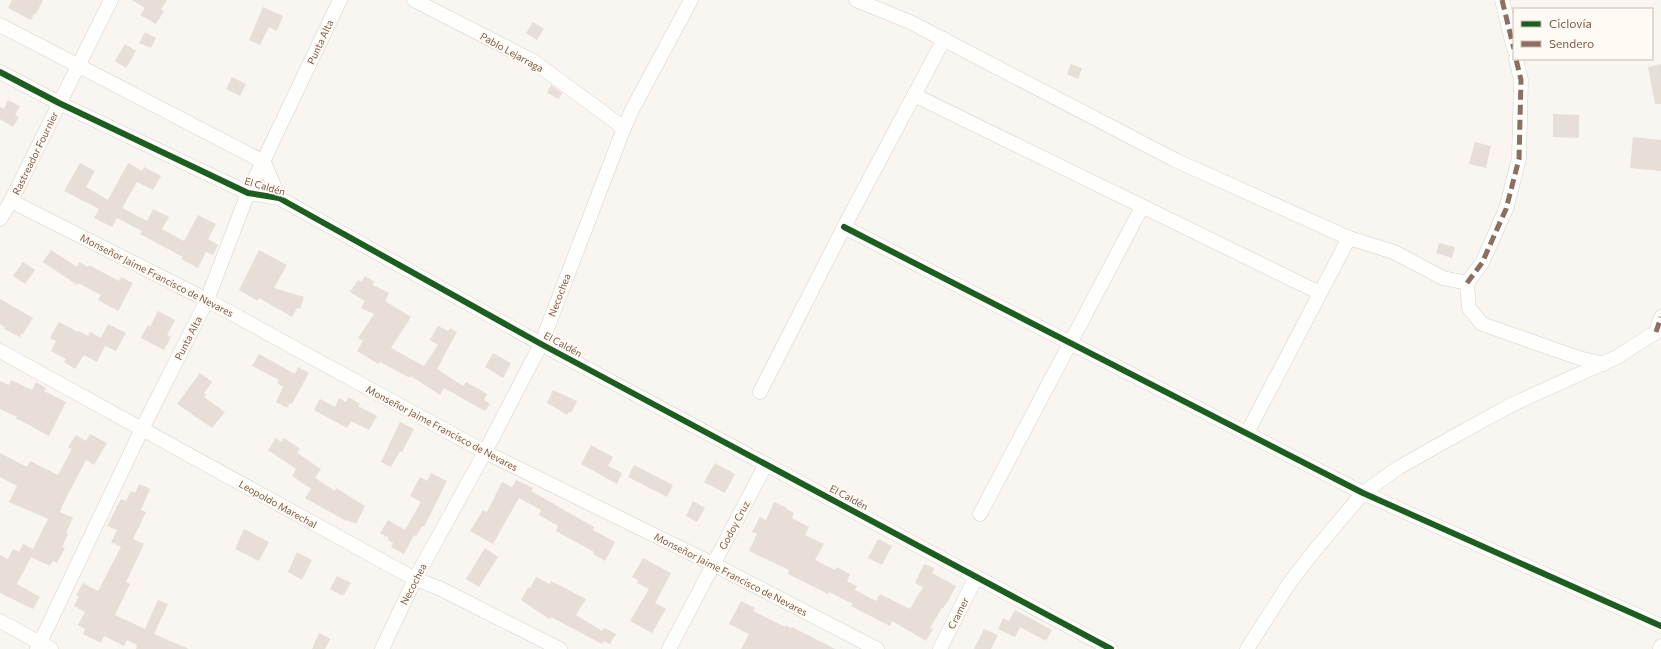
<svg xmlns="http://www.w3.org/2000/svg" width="1661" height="649" viewBox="0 0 1661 649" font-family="Commissioner,sans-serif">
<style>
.building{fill:#e6ded7}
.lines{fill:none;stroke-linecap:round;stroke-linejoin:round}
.minor-casing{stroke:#d7d1cb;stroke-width:15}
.minor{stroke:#fefefd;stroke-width:14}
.quiet{stroke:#8d6e63;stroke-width:5;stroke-dasharray:10 5;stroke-linecap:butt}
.cycleway-casing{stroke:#fffaf3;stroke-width:8}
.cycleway{stroke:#1b5e20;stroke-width:6}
.labels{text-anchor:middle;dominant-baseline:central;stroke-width:4;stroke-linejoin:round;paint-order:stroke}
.street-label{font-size:10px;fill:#7a5c4d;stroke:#fffaf3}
</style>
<rect width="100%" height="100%" fill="#f9f5f0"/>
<g class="building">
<path d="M 12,0 L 43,0 L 36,14 L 34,14 L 31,20 L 8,8 Z"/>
<path d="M 132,0 L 167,0 L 161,9 L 164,11 L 156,24 L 140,15 L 145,8 Z"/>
<path d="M 263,7 L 283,16 L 277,31 L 269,27 L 260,45 L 249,40 Z"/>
<path d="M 533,22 L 544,29 L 537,40 L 526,33 Z"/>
<path d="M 145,32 L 156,38 L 151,48 L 139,43 Z"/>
<path d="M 125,44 L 136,51 L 126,68 L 115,61 Z"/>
<path d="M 1071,64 L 1082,68 L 1078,79 L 1067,74 Z"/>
<path d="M 1661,64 L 1661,104 L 1655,104 L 1648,67 Z"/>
<path d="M 232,77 L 246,84 L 240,96 L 226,89 Z"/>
<path d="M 551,85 L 562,93 L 559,99 L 547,93 Z"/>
<path d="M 8,100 L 20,106 L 15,115 L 19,117 L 13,127 L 0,119 L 0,107 L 4,109 Z"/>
<path d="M 1553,114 L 1579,115 L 1579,138 L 1553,137 Z"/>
<path d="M 1633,137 L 1661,140 L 1661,171 L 1630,168 Z"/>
<path d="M 1475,142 L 1491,146 L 1486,168 L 1469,164 Z"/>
<path d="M 80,163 L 95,171 L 86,187 L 108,200 L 128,163 L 142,171 L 144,167 L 161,176 L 153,190 L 137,182 L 122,208 L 147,221 L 153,209 L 169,217 L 162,229 L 184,241 L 198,215 L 216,224 L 208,239 L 218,245 L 213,255 L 206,252 L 198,268 L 181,259 L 183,257 L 140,234 L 142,231 L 117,218 L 112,227 L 94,218 L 99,209 L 64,191 Z"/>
<path d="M 1439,243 L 1455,247 L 1452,258 L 1436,253 Z"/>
<path d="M 51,250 L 77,267 L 79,262 L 88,267 L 89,265 L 119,281 L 121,277 L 133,283 L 118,311 L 98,300 L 101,295 L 78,283 L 77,285 L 43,262 Z"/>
<path d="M 259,250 L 287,265 L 274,288 L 304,297 L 300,309 L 297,308 L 292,317 L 259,298 L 258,301 L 239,290 Z"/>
<path d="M 23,262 L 35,270 L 25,284 L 13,276 Z"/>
<path d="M 365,276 L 374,282 L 373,285 L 389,293 L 385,301 L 411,317 L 391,348 L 424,366 L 438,345 L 430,340 L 438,326 L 448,331 L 450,328 L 457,332 L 437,369 L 463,386 L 466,382 L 487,394 L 484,400 L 490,404 L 485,411 L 444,388 L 440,395 L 411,376 L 410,378 L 380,362 L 378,364 L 357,351 L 363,341 L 358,338 L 374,314 L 361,308 L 365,301 L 350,292 L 358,280 L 361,282 Z"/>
<path d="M 0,299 L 33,318 L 23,334 L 21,334 L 20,337 L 4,329 L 5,327 L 0,324 Z"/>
<path d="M 158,311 L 175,320 L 167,335 L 171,337 L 164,350 L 141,338 L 148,325 L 150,327 Z"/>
<path d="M 59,322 L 78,332 L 79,331 L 88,336 L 90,332 L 101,338 L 108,324 L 126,333 L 116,351 L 105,346 L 97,362 L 84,355 L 75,369 L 64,362 L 66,359 L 51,351 L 56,341 L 50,338 Z"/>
<path d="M 493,353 L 511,363 L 503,378 L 485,367 Z"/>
<path d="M 259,354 L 295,374 L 298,367 L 309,373 L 292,404 L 290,403 L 287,408 L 276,402 L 283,387 L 277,383 L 279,380 L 252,366 Z"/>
<path d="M 200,373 L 212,382 L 204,393 L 206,394 L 204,397 L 225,412 L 212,428 L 177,404 Z"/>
<path d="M 11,380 L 32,390 L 36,382 L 46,388 L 44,391 L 66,402 L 49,436 L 16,418 L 17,417 L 0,409 L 0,381 L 9,385 Z"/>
<path d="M 553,390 L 577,401 L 571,413 L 569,412 L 567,415 L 547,403 Z"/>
<path d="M 349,397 L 360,404 L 358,406 L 377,416 L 369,430 L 351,421 L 347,428 L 314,410 L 320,399 L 335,407 L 339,398 L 346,402 Z"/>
<path d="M 400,422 L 414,429 L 402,452 L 400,451 L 391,467 L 381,462 Z"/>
<path d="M 90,434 L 107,443 L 94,465 L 86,460 L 61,508 L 62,508 L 60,512 L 73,518 L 66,533 L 68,534 L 62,547 L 65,548 L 57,563 L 53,561 L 50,566 L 31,557 L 17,584 L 40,597 L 33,609 L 0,593 L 0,555 L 8,559 L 13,549 L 19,552 L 23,544 L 33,549 L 48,519 L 9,502 L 17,486 L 0,477 L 0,453 L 27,467 L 30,461 L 58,475 L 72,449 L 68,447 L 76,435 L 86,441 Z"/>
<path d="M 276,438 L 281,442 L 284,438 L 300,449 L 297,453 L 321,469 L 315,478 L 335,491 L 336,488 L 365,506 L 356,524 L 347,520 L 346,521 L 305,498 L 311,489 L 292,476 L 296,469 L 268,450 Z"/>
<path d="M 591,445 L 613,457 L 608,466 L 622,473 L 617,484 L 581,464 Z"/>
<path d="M 715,463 L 735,474 L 725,493 L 704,482 Z"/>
<path d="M 634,465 L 673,485 L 667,497 L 628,477 Z"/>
<path d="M 431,473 L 447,481 L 424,527 L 422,526 L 416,536 L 414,535 L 404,554 L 391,547 L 393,543 L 388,540 L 389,538 L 380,533 L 388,520 L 405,530 L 421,502 L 410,496 L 420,477 L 427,481 Z"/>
<path d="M 516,480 L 533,488 L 531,491 L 594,527 L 593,530 L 615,542 L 605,561 L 593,554 L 594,552 L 556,531 L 558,526 L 539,515 L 541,510 L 519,498 L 493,544 L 470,531 L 483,510 L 487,512 L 502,482 L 512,487 Z"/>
<path d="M 139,484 L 150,489 L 141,510 L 146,512 L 133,539 L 144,544 L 126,582 L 130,584 L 115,615 L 145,629 L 158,600 L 168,604 L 154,634 L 189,649 L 136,649 L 137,645 L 127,640 L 124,646 L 104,636 L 101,643 L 83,634 L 85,629 L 78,625 L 85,612 L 74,606 L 79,596 L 76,595 L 83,583 L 98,591 L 121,547 L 111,542 L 117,530 L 107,526 L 121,499 L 126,501 L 131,491 L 135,493 Z"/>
<path d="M 693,501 L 705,508 L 697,522 L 686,516 Z"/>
<path d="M 774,502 L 787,508 L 786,509 L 794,513 L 792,518 L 809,527 L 805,535 L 824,544 L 815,560 L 835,570 L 837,567 L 850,574 L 847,581 L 857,586 L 855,590 L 876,601 L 880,594 L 910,609 L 923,587 L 915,583 L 924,564 L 934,568 L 932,573 L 956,586 L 948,601 L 943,608 L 942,608 L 930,628 L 933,629 L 926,641 L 892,621 L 890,626 L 851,606 L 853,604 L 829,592 L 828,594 L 788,574 L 789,570 L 749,551 L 757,534 L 752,532 L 760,517 L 766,520 Z"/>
<path d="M 244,529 L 269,542 L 259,561 L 235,549 Z"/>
<path d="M 878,539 L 892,546 L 882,565 L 868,558 Z"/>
<path d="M 485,548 L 498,557 L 479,587 L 466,579 Z"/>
<path d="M 297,552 L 312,560 L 302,580 L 288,572 Z"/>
<path d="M 643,558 L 671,573 L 655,603 L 666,609 L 652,633 L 630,621 L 649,589 L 637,583 L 638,580 L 632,577 Z"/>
<path d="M 337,576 L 351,583 L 343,596 L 330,589 Z"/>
<path d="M 536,577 L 550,584 L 551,581 L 586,599 L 576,615 L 602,631 L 604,628 L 616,634 L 610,644 L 604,641 L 602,644 L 551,617 L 549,619 L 521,600 L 528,587 L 530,588 Z"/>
<path d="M 741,601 L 755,608 L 753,611 L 785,627 L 785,625 L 791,628 L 792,627 L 835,649 L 741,649 L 749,634 L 729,624 Z"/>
<path d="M 1015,610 L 1052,630 L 1046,641 L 1020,627 L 1015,637 L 998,629 L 1003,618 L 1009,621 Z"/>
<path d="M 984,629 L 998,635 L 991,649 L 974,649 Z"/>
<path d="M 319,633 L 330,639 L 325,649 L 312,649 Z"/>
</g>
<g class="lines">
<defs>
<g id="minor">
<path d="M 414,0 L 533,61 L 624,128"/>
<path d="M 856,0 L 910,22 L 1175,160 L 1349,238 L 1394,252 L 1443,278 L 1467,283 L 1469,308 L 1482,324 L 1579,358 L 1604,364"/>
<path d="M 1502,0 L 1514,49"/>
<path d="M 0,25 L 264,162 L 279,198"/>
<path d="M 0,72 L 59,103 L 248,193 L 279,198 L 541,344 L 1111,649"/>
<path d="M 914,95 L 1320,293"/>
<path d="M 11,201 L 207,300 L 485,452 L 713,564 L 877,649"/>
<path d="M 0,219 L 11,201 L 111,0"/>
<path d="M 844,227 L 1363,493 L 1661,626"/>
<path d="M 1467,283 L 1482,263 L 1506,209 L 1519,159 L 1521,80 L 1516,59"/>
<path d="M 0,351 L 415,579 L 439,588 L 560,649"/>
<path d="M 760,392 L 844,227 L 944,39"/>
<path d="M 1247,433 L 1349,238"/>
<path d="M 980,514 L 1142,207"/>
<path d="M 0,621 L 51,649"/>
<path d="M 37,649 L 142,429 L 207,300 L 248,193 L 340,0"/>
<path d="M 382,649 L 415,579 L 485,452 L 541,344 L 624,128 L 633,108 L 691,0"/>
<path d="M 669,649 L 766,464"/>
<path d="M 940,649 L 976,577"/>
<path d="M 1247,649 L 1290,582 L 1315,550 L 1363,493 L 1398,468 L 1442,443 L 1511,405 L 1617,357 L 1656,332 L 1661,317"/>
<path d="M 1660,649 L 1661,646"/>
</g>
</defs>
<use href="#minor" class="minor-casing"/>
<use href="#minor" class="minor"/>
<g class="quiet">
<path d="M 1502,0 L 1514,49"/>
<path d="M 1467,283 L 1482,263 L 1506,209 L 1519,159 L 1521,80 L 1516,59"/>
<path d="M 1656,332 L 1661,317"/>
</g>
<defs>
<g id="cycleway">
<path d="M 0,72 L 59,103 L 248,193 L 279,198 L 541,344 L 1111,649"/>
<path d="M 844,227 L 1363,493 L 1661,626"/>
</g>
</defs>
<use href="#cycleway" class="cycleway-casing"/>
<use href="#cycleway" class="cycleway"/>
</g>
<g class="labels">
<g class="street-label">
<text transform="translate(320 42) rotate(-65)">Punta Alta</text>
<text transform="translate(512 52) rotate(29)">Pablo Lejarraga</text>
<text transform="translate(35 153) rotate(-64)">Rastreador Fournier</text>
<text transform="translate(265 186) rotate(16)">El Caldén</text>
<text transform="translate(157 275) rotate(27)">Monseñor Jaime Francisco de Nevares</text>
<text transform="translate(559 295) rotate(-69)">Necochea</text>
<text transform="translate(188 338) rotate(-63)">Punta Alta</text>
<text transform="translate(563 344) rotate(28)">El Caldén</text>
<text transform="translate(442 428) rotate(28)">Monseñor Jaime Francisco de Nevares</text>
<text transform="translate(849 497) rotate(28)">El Caldén</text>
<text transform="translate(278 504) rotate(29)">Leopoldo Marechal</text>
<text transform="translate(734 525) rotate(-62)">Godoy Cruz</text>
<text transform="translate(731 574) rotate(27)">Monseñor Jaime Francisco de Nevares</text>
<text transform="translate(413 584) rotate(-63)">Necochea</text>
<text transform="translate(958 613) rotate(-63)">Cramer</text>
</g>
</g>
<rect x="1513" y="8" width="140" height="52" fill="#fffaf3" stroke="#cabbb1"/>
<rect x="1521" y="21" width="20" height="6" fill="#1b5e20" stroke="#cabbb1"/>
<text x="1549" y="28" font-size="12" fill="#7a5c4d">Ciclovía</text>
<rect x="1521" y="41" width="20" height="6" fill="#8d6e63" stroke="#cabbb1"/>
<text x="1549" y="48" font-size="12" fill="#7a5c4d">Sendero</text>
</svg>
